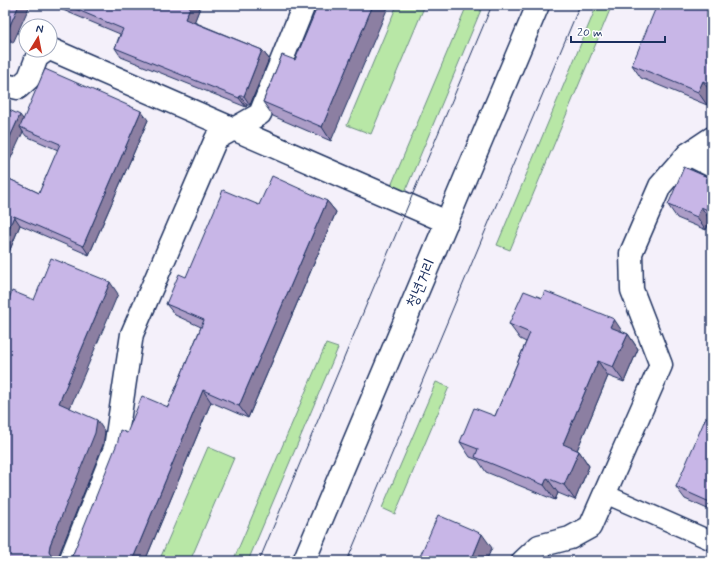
<svg xmlns="http://www.w3.org/2000/svg" width="717" height="566" viewBox="0 0 717 566" font-family="Mynerve,'Poor Story',sans-serif">
<style>
.green{fill:#b8e7a6;stroke:#6a8b82}
.lines{fill:none;stroke-linecap:round;stroke-linejoin:round}
.lane-casing{stroke:#1b2f5e;stroke-width:21}
.street-casing{stroke:#1b2f5e;stroke-width:25}
.primary-casing{stroke:#1b2f5e;stroke-width:25}
.lane{stroke:#fff;stroke-width:18}
.street{stroke:#fff;stroke-width:22}
.primary{stroke:#fff;stroke-width:22}
.tram{stroke:#1b2f5e;stroke-width:1}
.wall{fill:#ac9dc7;stroke:#1b2f5e}
.shaded-wall{fill:#8c7fa2;stroke:#1b2f5e}
.building{fill:#c8b6e7;stroke:#1b2f5e}
.labels{text-anchor:middle;dominant-baseline:central;stroke-width:4;stroke-linejoin:round;paint-order:stroke}
.street-label{font-size:16px;fill:#1b2f5e;stroke:#fff}
</style>
<rect width="100%" height="100%" fill="#f4f0fa"/>
<filter id="ink" filterUnits="userSpaceOnUse"><feTurbulence type="fractalNoise" baseFrequency=".025" numOctaves="2"/><feDisplacementMap in="SourceGraphic" scale="8" xChannelSelector="R" yChannelSelector="G"/><feConvolveMatrix kernelMatrix="1 2 1 2 8 2 1 2 1" color-interpolation-filters="sRGB"/></filter>
<g filter="url(#ink)">
<g class="green">
<path d="M 397,5 L 425,5 L 371,134 L 347,125 Z"/>
<path d="M 467,5 L 483,5 L 402,199 L 388,193 Z"/>
<path d="M 597,5 L 612,5 L 510,250 L 497,245 Z"/>
<path d="M 326,344 L 338,348 L 248,561 L 233,561 Z"/>
<path d="M 436,382 L 449,387 L 395,514 L 382,508 Z"/>
<path d="M 208,447 L 234,458 L 190,561 L 159,561 Z"/>
</g>
<g class="lines">
<defs>
<path id="lane" d="M 605,494 L 712,541"/>
<g id="street">
<path d="M 50,49 L 447,222"/>
<path d="M 5,85 L 18,88 L 29,78 L 37,57 L 47,50"/>
<path d="M 688,154 L 712,166"/>
<path d="M 70,561 L 115,448 L 132,334 L 216,139 L 260,114 L 304,5"/>
<path d="M 523,561 L 539,546 L 570,538 L 590,527 L 661,365 L 632,290 L 631,253 L 660,186 L 688,154 L 712,138"/>
</g>
<path id="primary" d="M 304,561 L 538,5"/>
</defs>
<use href="#lane" class="lane-casing"/>
<use href="#street" class="street-casing"/>
<use href="#primary" class="primary-casing"/>
<use href="#lane" class="lane"/>
<use href="#street" class="street"/>
<use href="#primary" class="primary"/>
<g class="tram">
<path d="M 259,561 L 492,5"/>
<path d="M 347,561 L 580,5"/>
</g>
</g>
<g class="wall">
<path d="M 5,5 L 13,43 L 5,40 Z"/>
<path d="M 51,5 L 201,5 L 194,22 L 262,50 L 269,59 L 250,105 L 247,105 L 246,107 L 121,57 L 115,48 L 120,34 Z"/>
<path d="M 712,5 L 712,94 L 707,105 L 641,78 L 632,65 Z"/>
<path d="M 282,55 L 331,141 L 273,116 L 263,102 Z"/>
<path d="M 5,108 L 23,119 L 148,120 L 89,255 L 20,225 L 5,262 L 5,177 L 39,193 L 58,150 L 26,136 Z"/>
<path d="M 712,179 L 712,221 L 710,220 L 706,230 L 677,218 L 668,205 Z"/>
<path d="M 327,201 L 336,212 L 248,418 L 211,402 L 145,561 L 65,561 L 70,559 L 73,554 L 127,433 L 168,407 L 201,327 L 175,315 L 166,304 L 186,277 L 259,205 Z"/>
<path d="M 509,324 L 623,332 L 628,334 L 638,349 L 624,382 L 608,376 L 577,450 L 579,451 L 589,466 L 575,500 L 558,493 L 555,500 L 486,472 L 478,460 L 470,457 L 460,442 L 495,416 L 526,342 L 520,339 Z"/>
<path d="M 712,420 L 712,511 L 685,499 L 676,487 Z"/>
</g>
<g class="shaded-wall">
<path d="M 19,5 L 30,5 L 13,43 L 6,34 Z"/>
<path d="M 191,5 L 201,5 L 192,28 L 185,19 Z"/>
<path d="M 373,5 L 389,5 L 331,141 L 322,127 Z"/>
<path d="M 262,50 L 269,59 L 250,105 L 244,96 Z"/>
<path d="M 703,81 L 712,94 L 707,105 L 698,92 Z"/>
<path d="M 710,81 L 712,84 L 712,88 L 709,84 Z"/>
<path d="M 240,96 L 247,105 L 246,107 L 239,98 Z"/>
<path d="M 141,111 L 148,120 L 89,255 L 83,246 Z"/>
<path d="M 20,115 L 26,123 L 20,127 L 23,132 L 5,171 L 5,148 Z"/>
<path d="M 327,201 L 336,212 L 248,418 L 239,406 Z"/>
<path d="M 701,207 L 710,220 L 706,230 L 697,217 Z"/>
<path d="M 14,216 L 20,225 L 5,262 L 5,238 Z"/>
<path d="M 110,282 L 118,294 L 67,415 L 59,403 Z"/>
<path d="M 614,319 L 624,334 L 610,327 Z"/>
<path d="M 628,334 L 638,349 L 624,382 L 613,367 Z"/>
<path d="M 598,361 L 608,376 L 573,460 L 563,444 Z"/>
<path d="M 203,390 L 211,402 L 145,561 L 132,561 Z"/>
<path d="M 97,420 L 105,432 L 103,445 L 58,557 L 58,561 L 52,557 L 49,551 L 50,545 Z"/>
<path d="M 579,451 L 589,466 L 575,500 L 564,485 Z"/>
<path d="M 547,478 L 558,493 L 555,500 L 544,485 Z"/>
<path d="M 482,534 L 492,548 L 486,561 L 471,561 Z"/>
</g>
<g class="building">
<path d="M 5,5 L 19,5 L 6,34 L 5,33 Z"/>
<path d="M 66,5 L 191,5 L 185,19 L 262,50 L 244,96 L 240,96 L 239,98 L 115,48 L 123,29 Z"/>
<path d="M 318,5 L 373,5 L 322,127 L 263,102 L 282,55 L 295,60 Z"/>
<path d="M 657,5 L 712,5 L 712,82 L 710,81 L 709,84 L 703,81 L 698,92 L 632,65 Z"/>
<path d="M 45,69 L 141,111 L 83,246 L 14,216 L 5,238 L 5,177 L 39,193 L 60,144 L 20,127 Z"/>
<path d="M 5,108 L 20,115 L 5,148 Z"/>
<path d="M 684,167 L 712,179 L 712,212 L 701,207 L 697,217 L 668,205 Z"/>
<path d="M 272,176 L 327,201 L 239,406 L 203,390 L 132,561 L 65,561 L 70,559 L 73,554 L 118,441 L 120,430 L 127,433 L 142,396 L 168,407 L 204,320 L 166,304 L 179,274 L 186,277 L 223,190 L 259,205 Z"/>
<path d="M 51,258 L 110,282 L 59,403 L 97,420 L 95,433 L 50,545 L 49,551 L 52,557 L 59,561 L 5,561 L 5,309 L 12,291 L 34,300 Z"/>
<path d="M 524,291 L 542,298 L 545,291 L 614,319 L 610,327 L 628,334 L 613,367 L 598,361 L 563,444 L 579,451 L 564,485 L 547,478 L 544,485 L 475,457 L 478,449 L 460,442 L 474,408 L 495,416 L 530,333 L 509,324 Z"/>
<path d="M 706,417 L 712,420 L 712,503 L 676,487 Z"/>
<path d="M 438,515 L 482,534 L 471,561 L 418,561 Z"/>
</g>
</g>
<g class="labels">
<g class="street-label">
<text transform="translate(421 283) rotate(-67)">청년거리</text>
</g>
</g>
<rect width="717" height="566" fill="none" stroke="#fff" stroke-width="20"/>
<rect x="10" y="10" width="697" height="546" fill="none" stroke="#1b2f5e" stroke-width="1.5" filter="url(#ink)"/>
<g transform="translate(38 38) rotate(10)"><circle r="19" fill="#ffffff" stroke="#a4acbf"/>
<path d="M0-3L7 15L0 10L-7 15Z" fill="#c8321e"/>
<text y="-6" font-size="11" font-weight="bold" text-anchor="middle" fill="#1b2f5e">N</text>
</g>
<path d="M571 36v6h94v-6" fill="none" stroke="#1b2f5e" stroke-width="2"/>
<text x="577" y="36" font-size="12" fill="#1b2f5e" stroke="#ffffff" stroke-width="3" paint-order="stroke">20 m</text>
</svg>
